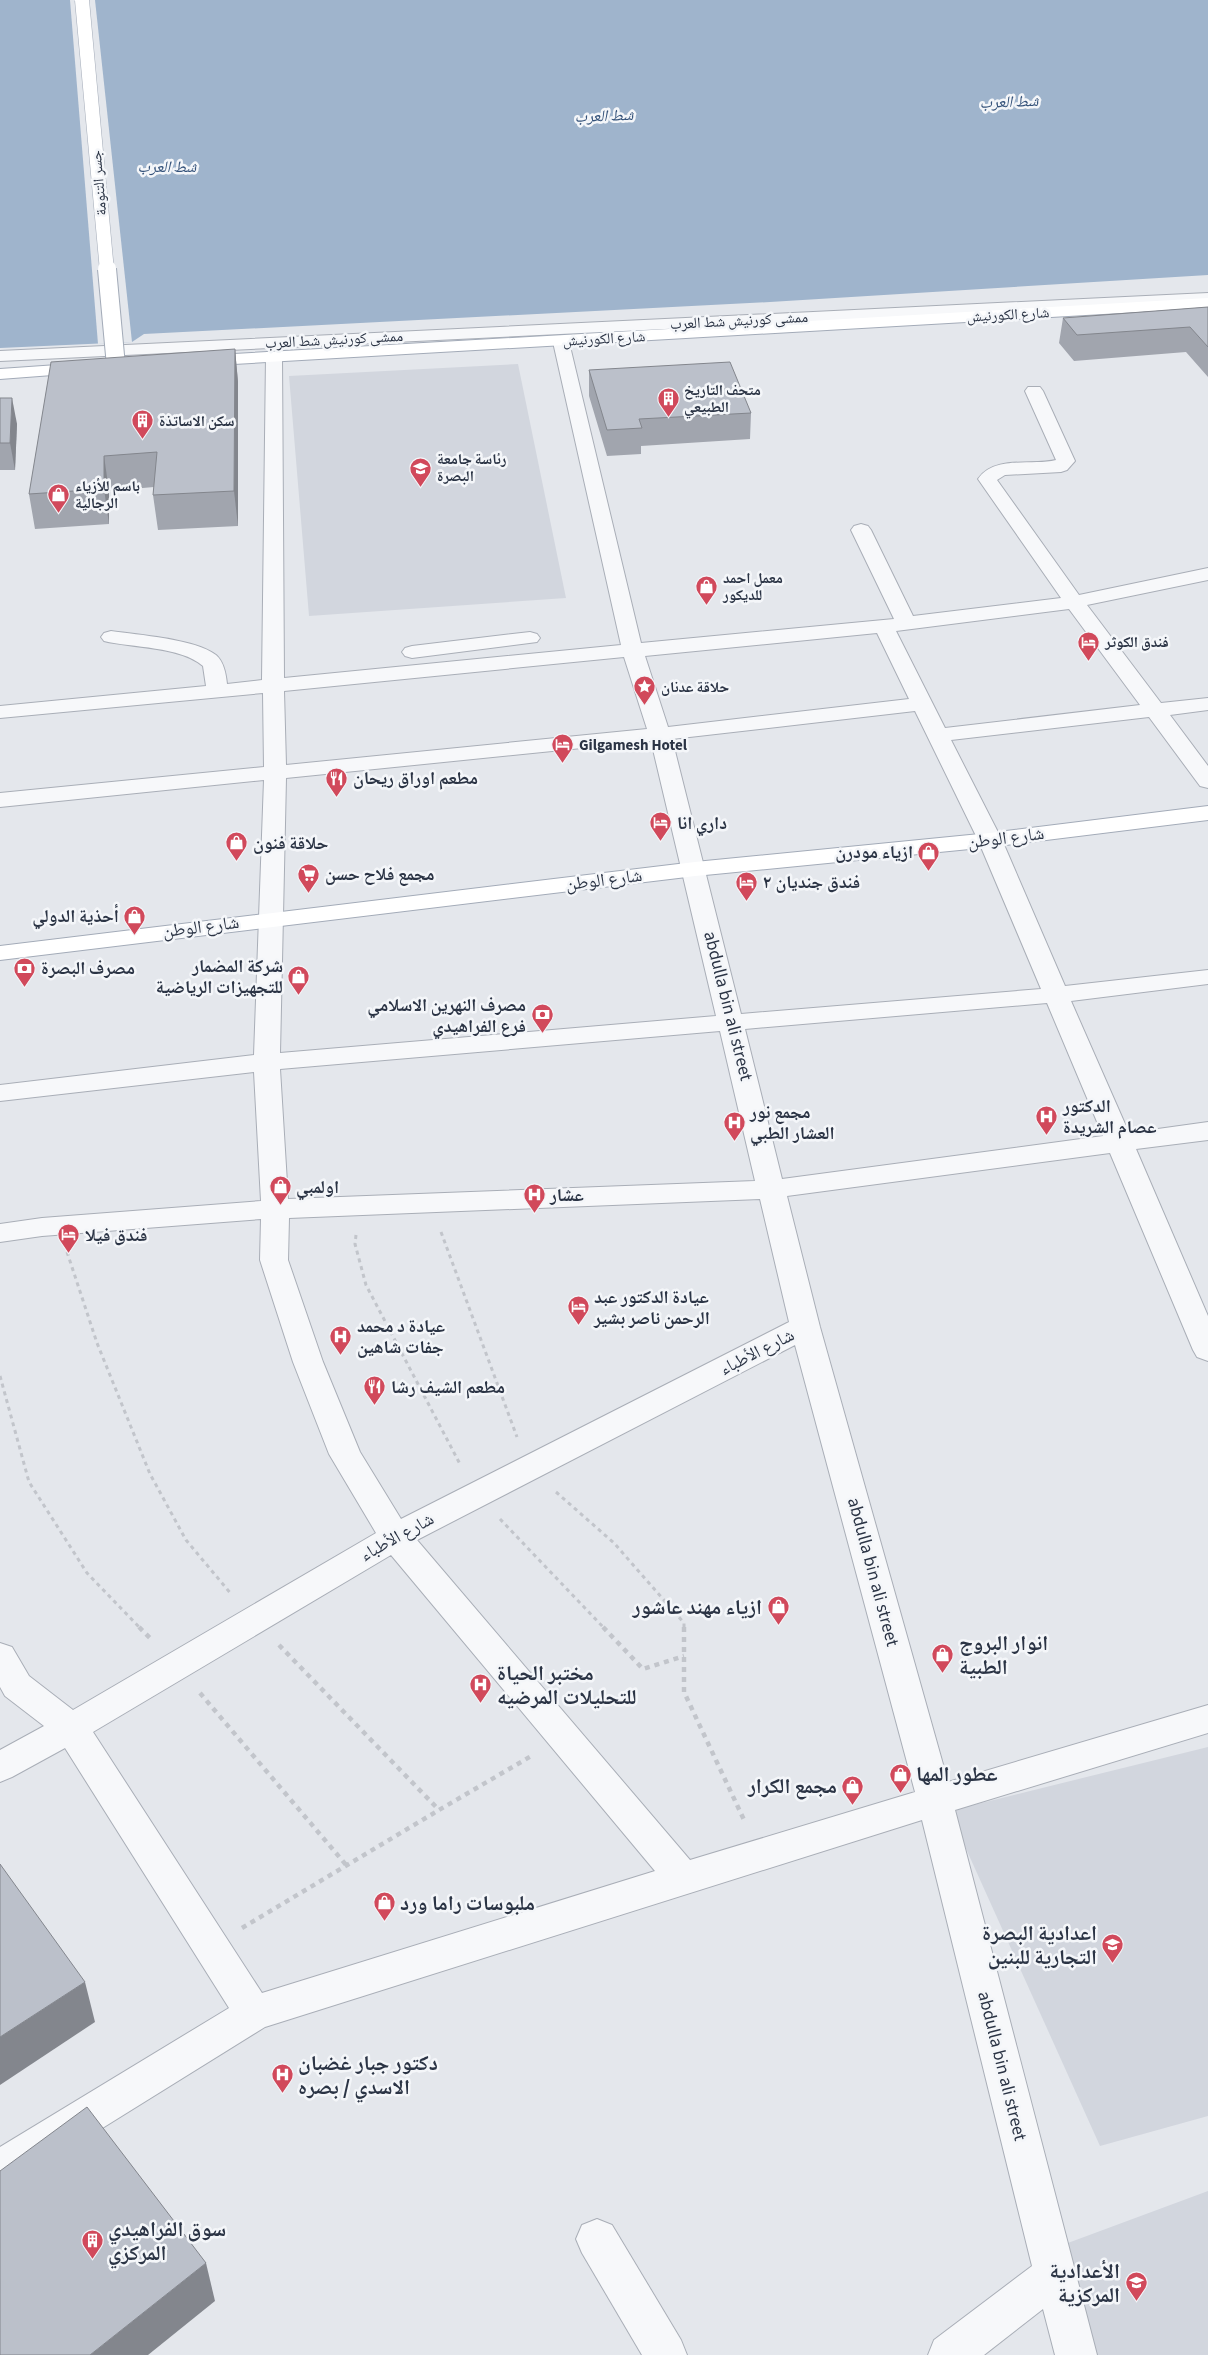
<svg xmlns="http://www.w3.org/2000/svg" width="1208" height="2355" viewBox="0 0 1208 2355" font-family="'Source Sans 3','Noto Naskh Arabic',sans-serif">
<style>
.built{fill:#d2d6de}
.water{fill:#9fb4cc}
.pier{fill:#e4e7ec}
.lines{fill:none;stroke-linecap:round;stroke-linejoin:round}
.minor-casing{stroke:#a9aeb7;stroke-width:2}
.major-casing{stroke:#a3abb8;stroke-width:2}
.path-far1{stroke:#c2c5cb;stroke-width:3;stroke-dasharray:4 4;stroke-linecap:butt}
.path{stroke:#c2c5cb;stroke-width:4.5;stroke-dasharray:5 5;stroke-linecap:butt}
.minor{fill:#f7f8fa;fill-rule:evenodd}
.major{fill:#fff;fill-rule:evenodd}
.major-bridge-far1-casing{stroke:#a3abb8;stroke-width:15;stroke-linecap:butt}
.major-bridge-casing{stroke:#a3abb8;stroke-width:20;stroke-linecap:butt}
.major-bridge-far1{stroke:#fff;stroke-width:14}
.major-bridge{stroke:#fff;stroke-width:18}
.wall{fill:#a1a5ae}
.shaded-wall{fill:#83868d}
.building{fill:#bbc0ca;stroke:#83868d}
.labels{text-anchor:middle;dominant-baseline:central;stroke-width:5;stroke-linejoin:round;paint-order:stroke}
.far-street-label{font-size:15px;fill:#2b3445;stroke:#f4f6f9}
.far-poi-label{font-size:15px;font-weight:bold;fill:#2b3445;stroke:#f4f6f9;text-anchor:start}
.far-water-label{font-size:16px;font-style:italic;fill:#34527a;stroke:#f4f6f9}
.poi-label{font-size:18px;font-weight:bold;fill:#2b3445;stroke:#f4f6f9;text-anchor:start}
.street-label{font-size:18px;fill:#2b3445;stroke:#f4f6f9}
.near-poi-label{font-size:21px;font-weight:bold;fill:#2b3445;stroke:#f4f6f9;text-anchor:start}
</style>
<rect width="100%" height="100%" fill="#e4e7ec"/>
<g class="built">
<path d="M 518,364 L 566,598 L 309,616 L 289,376 Z"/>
<path d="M 1208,1747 L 1208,2116 L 1100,2146 L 949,1811 Z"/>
<path d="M 1208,2191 L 1208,2355 L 1079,2355 L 1049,2250 Z"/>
</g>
<path class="water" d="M 0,0 L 1208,0 L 1208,275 L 770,302 L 144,334 L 132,342 L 0,348 Z"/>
<path class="pier" d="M 70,0 L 95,0 L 132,342 L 98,344 Z"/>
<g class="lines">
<defs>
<g id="minor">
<path d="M 1208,293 L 1208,303 L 0,361 L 0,351 Z"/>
<path d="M 561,337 L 567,338 L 569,342 L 641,643 L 894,619 L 851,530 L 854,526 L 861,524 L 868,526 L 871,530 L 913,616 L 1061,598 L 978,479 C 994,455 1032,466 1056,460 L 1025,391 L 1028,387 L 1040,387 L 1043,391 L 1075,461 L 1067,470 L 1061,472 L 1005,475 L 997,480 L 1079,595 L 1208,568 L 1208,580 L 1087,605 L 1161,703 L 1208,698 L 1208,710 L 1170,715 L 1208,766 L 1208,788 L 1200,786 L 1149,717 L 951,740 L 1002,840 L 1065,986 L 1208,970 L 1208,984 L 1071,1001 L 1129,1133 L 1208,1122 L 1208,1140 L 1136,1149 L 1208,1316 L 1208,1361 L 1197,1357 L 1193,1350 L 1110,1153 L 787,1196 L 820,1327 L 948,1782 L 1208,1705 L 1208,1733 L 955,1810 L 1097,2355 L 1055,2355 L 1043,2309 L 984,2355 L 928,2355 L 934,2340 L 1032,2266 L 922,1820 L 265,2027 L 14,2183 L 0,2188 L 0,2147 L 229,2008 L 65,1748 L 12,1777 L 0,1782 L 0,1750 L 44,1726 L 5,1696 L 0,1687 L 0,1643 L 12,1647 L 29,1676 L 73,1710 L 376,1533 L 329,1454 L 293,1362 L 260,1260 L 261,1219 L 42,1236 L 0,1242 L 0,1224 L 42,1218 L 261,1201 L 254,1072 L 0,1101 L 0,1085 L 254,1055 L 264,780 L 0,807 L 0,793 L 264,767 L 263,693 L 0,718 L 0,706 L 206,686 L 203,666 C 180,646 132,648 104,641 L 101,637 L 104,633 L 111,631 C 138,635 196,639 216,655 C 224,662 226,674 227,684 L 262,680 L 266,357 L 268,353 L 280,353 L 282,357 L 284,678 L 621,645 L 553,342 L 555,338 ZM 1069,609 L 1140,705 L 945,728 L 896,631 ZM 877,633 L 909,699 L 668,727 L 645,656 ZM 624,657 L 647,729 L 286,765 L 284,691 ZM 915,711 L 978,840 L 1041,989 L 741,1014 L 672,739 ZM 651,741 L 716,1016 L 280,1053 L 286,778 ZM 1047,1003 L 1103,1136 L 782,1179 L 745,1029 ZM 720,1031 L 755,1181 L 288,1199 L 280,1069 ZM 760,1199 L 789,1322 L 401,1519 L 360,1452 L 323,1362 L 288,1260 L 289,1218 ZM 795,1345 L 915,1792 L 690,1860 L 417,1540 ZM 391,1555 L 655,1871 L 262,1993 L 93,1732 Z"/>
<path d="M 530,632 L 537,634 L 540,638 L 537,642 L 412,658 L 405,656 L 402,652 L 405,648 L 412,646 Z"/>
<path d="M 597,2219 L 612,2225 L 681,2340 L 687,2355 L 642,2355 L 582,2253 L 576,2239 L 582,2225 Z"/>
</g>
<g id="major">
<path d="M 1208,298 L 1208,308 L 199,366 L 193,365 L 191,361 L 193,357 L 199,356 Z"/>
<path d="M 86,363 L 92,364 L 95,368 L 92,372 L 0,379 L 0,369 Z"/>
<path d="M 1208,806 L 1208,820 L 990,847 L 695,876 L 0,960 L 0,946 L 695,862 L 990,833 Z"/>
</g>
</defs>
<use href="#minor" class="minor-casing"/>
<use href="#major" class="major-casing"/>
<g class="path-far1">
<path d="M 441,1232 L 517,1437"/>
<path d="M 356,1235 L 355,1244 L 366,1285 L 461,1466"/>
<path d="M 67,1252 L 97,1343 L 150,1474 L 186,1540 L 232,1595"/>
<path d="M 0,1376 L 29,1482 L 87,1573 L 140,1628"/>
<path d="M 556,1492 L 614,1543 L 684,1623 L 684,1628"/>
<path d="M 500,1519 L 604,1628"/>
</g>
<g class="path">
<path d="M 139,1627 L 152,1640"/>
<path d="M 603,1627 L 643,1669 L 684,1656"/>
<path d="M 684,1627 L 684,1692 L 745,1822"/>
<path d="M 279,1645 L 439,1810 L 533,1755"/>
<path d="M 200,1693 L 347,1866"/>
<path d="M 242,1928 L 439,1810"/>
</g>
<use href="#minor" class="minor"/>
<use href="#major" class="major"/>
<defs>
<path id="major-bridge-far1" d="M 82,0 L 107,271"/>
<path id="major-bridge" d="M 107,269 L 116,366"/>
</defs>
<use href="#major-bridge-far1" class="major-bridge-far1-casing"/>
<use href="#major-bridge" class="major-bridge-casing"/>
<use href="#major-bridge-far1" class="major-bridge-far1"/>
<use href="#major-bridge" class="major-bridge"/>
</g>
<g class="wall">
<path d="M 1208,307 L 1208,377 L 1186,352 L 1074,361 L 1059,343 L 1063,318 Z"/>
<path d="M 235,349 L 238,382 L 238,526 L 158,530 L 153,495 L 154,487 L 109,491 L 109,524 L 35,529 L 29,494 Z"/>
<path d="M 589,370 L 751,413 L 750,439 L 641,446 L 641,454 L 607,456 L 589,396 Z"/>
<path d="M 0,398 L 17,424 L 15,470 L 0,470 Z"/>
</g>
<g class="shaded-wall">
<path d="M 235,349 L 238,382 L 238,526 L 234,491 Z"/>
<path d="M 12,398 L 17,424 L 15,470 L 10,443 Z"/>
<path d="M 104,456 L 109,491 L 109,524 L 104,489 Z"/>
<path d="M 85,1982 L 95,2022 L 0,2085 L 0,2037 Z"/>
<path d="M 206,2263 L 215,2301 L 148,2355 L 90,2355 Z"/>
</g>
<g class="building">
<path d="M 1208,307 L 1208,347 L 1190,327 L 1077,335 L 1063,318 Z"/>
<path d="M 235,349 L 234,491 L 153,495 L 157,452 L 104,456 L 104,489 L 29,494 L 51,362 Z"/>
<path d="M 730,362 L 751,413 L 639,419 L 642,428 L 607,430 L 589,370 Z"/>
<path d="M 0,398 L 12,398 L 10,443 L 0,443 Z"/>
<path d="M 0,1864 L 85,1982 L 0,2037 Z"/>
<path d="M 87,2107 L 206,2263 L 90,2355 L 0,2355 L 0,2171 Z"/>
</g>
<defs>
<symbol id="building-pin" viewBox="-11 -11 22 30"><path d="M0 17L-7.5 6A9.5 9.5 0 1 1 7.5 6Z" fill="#d1495b" stroke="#f4f6f9"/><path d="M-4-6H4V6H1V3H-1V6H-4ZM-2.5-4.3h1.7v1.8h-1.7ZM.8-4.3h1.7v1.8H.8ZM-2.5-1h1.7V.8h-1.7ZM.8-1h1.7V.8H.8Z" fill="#fff"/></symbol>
<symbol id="university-pin" viewBox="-11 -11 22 30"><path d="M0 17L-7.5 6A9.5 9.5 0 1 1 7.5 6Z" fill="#d1495b" stroke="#f4f6f9"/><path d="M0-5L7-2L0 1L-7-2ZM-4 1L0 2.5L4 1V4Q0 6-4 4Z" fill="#fff"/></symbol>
<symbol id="shop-pin" viewBox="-11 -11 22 30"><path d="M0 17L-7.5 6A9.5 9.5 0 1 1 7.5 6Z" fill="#d1495b" stroke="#f4f6f9"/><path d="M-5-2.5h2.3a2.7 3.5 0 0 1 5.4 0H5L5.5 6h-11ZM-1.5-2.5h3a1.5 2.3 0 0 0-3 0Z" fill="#fff"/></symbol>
<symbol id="hotel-pin" viewBox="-11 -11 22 30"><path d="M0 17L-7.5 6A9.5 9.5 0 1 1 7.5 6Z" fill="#d1495b" stroke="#f4f6f9"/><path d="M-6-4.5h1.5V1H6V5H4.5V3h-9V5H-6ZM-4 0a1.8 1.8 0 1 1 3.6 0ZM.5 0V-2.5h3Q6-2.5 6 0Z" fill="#fff"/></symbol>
<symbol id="sight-pin" viewBox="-11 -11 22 30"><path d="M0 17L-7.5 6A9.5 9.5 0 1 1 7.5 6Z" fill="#d1495b" stroke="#f4f6f9"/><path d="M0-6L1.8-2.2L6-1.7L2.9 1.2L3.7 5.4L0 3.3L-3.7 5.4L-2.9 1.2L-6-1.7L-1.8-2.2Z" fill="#fff"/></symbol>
<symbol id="restaurant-pin" viewBox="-11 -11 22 30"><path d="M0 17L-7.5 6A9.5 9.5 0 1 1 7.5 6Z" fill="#d1495b" stroke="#f4f6f9"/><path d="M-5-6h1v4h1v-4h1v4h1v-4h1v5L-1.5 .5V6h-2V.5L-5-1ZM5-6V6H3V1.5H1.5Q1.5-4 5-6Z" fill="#fff"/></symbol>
<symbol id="supermarket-pin" viewBox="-11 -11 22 30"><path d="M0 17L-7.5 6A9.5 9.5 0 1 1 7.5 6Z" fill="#d1495b" stroke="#f4f6f9"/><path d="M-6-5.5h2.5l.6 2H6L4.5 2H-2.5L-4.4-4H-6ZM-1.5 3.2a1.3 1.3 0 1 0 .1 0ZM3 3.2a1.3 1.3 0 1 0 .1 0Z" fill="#fff"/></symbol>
<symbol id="bank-pin" viewBox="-11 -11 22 30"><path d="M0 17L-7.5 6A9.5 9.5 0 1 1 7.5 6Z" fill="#d1495b" stroke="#f4f6f9"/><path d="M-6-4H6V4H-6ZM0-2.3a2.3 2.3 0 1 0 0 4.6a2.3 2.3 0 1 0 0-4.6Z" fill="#fff"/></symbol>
<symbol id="hospital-pin" viewBox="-11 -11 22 30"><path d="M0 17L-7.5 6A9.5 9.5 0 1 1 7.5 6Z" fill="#d1495b" stroke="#f4f6f9"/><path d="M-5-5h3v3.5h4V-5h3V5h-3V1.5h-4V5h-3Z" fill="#fff"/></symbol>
<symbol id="school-pin" viewBox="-11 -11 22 30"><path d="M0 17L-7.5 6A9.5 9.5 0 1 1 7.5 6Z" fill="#d1495b" stroke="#f4f6f9"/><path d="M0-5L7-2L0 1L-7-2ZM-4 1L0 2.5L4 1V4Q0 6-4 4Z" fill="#fff"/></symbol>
</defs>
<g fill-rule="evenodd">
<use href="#building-pin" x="656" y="386" width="25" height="34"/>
<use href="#building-pin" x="130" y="408" width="25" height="34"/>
<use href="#university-pin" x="408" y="456" width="25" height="34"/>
<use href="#shop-pin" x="46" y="482" width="25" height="34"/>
<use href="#shop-pin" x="694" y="574" width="25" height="34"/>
<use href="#hotel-pin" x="1076" y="630" width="25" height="34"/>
<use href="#sight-pin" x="632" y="674" width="25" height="34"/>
<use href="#hotel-pin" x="550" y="732" width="25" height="34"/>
<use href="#restaurant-pin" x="324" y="766" width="25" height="34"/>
<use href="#hotel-pin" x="648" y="810" width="25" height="34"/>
<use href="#shop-pin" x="224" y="830" width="25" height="34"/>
<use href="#shop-pin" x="916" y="840" width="25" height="34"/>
<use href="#supermarket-pin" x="296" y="862" width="25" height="34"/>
<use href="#hotel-pin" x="734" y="870" width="25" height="34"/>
<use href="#shop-pin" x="122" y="904" width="25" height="34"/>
<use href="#bank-pin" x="12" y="956" width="25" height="34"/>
<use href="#shop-pin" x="286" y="964" width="25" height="34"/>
<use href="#bank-pin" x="530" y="1002" width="25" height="34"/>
<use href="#hospital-pin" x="1034" y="1104" width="25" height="34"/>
<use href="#hospital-pin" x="722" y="1110" width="25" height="34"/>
<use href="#shop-pin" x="268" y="1174" width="25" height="34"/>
<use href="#hospital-pin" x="522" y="1182" width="25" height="34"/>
<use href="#hotel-pin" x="56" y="1222" width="25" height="34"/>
<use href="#hotel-pin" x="566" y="1294" width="25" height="34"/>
<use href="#hospital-pin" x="328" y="1324" width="25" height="34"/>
<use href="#restaurant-pin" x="362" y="1374" width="25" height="34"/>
<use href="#shop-pin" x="766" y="1594" width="25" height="34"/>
<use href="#shop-pin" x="930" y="1642" width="25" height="34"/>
<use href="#hospital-pin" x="468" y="1672" width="25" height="34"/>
<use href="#shop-pin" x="888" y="1762" width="25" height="34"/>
<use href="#shop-pin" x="840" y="1774" width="25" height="34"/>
<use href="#shop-pin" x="372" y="1890" width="25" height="34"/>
<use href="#school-pin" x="1100" y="1932" width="25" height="34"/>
<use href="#hospital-pin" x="270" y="2062" width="25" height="34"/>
<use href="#building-pin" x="80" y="2228" width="25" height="34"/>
<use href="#school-pin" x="1124" y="2270" width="25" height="34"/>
</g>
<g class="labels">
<g class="far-street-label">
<text transform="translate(99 183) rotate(-95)">جسر التنومة</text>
<text transform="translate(1008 315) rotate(-3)">شارع الكورنيش</text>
<text transform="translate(739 321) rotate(-3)">ممشى كورنيش شط العرب</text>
<text transform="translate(604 339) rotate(-3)">شارع الكورنيش</text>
<text transform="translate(334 340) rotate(-3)">ممشى كورنيش شط العرب</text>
</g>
<g class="far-poi-label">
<text x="684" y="390">متحف التاريخ<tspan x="684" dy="17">الطبيعي</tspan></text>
<text x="159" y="421">سكن الاساتذة</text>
<text x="437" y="459">رئاسة جامعة<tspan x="437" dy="17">البصرة</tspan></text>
<text x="75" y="486">باسم للأزياء<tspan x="75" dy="17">الرجالية</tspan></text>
<text x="723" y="578">معمل احمد<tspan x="723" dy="17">للديكور</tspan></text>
<text x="1105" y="642">فندق الكوثر</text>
<text x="661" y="687">حلاقة عدنان</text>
<text x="579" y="745">Gilgamesh Hotel</text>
</g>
<g class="far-water-label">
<text transform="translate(1009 102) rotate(-2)">شط العرب</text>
<text transform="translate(604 116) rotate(-2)">شط العرب</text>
<text x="167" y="167">شط العرب</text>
</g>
<g class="poi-label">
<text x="353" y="778">مطعم اوراق ريحان</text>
<text x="677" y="823">داري انا</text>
<text x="253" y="843">حلاقة فنون</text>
<text x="913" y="852" text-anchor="end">ازياء مودرن</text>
<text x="325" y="874">مجمع فلاح حسن</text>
<text x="763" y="882">فندق جنديان ٢</text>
<text x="119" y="916" text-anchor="end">أحذية الدولي</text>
<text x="283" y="966" text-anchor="end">شركة المضمار<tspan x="283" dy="21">للتجهيزات الرياضية</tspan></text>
<text x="41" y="968">مصرف البصرة</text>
<text x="526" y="1005" text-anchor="end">مصرف النهرين الاسلامي<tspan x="526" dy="21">فرع الفراهيدي</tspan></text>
<text x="1063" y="1106">الدكتور<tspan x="1063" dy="21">عصام الشريدة</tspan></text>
<text x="750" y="1112">مجمع نور<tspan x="750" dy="21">العشار الطبي</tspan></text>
<text x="296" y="1187">اولمبي</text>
<text x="550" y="1195">عشار</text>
<text x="85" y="1235">فندق فيلا</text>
<text x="594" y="1297">عيادة الدكتور عبد<tspan x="594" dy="21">الرحمن ناصر بشير</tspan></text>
<text x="357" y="1326">عيادة د محمد<tspan x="357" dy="21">جفات شاهين</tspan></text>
<text x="391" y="1387">مطعم الشيف رشا</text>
</g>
<g class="street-label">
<text transform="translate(1006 838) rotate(-7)">شارع الوطن</text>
<text transform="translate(604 880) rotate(-7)">شارع الوطن</text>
<text transform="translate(201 927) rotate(-7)">شارع الوطن</text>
<text transform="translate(728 1006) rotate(76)">abdulla bin ali street</text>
<text transform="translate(757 1352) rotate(-27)">شارع الأطباء</text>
<text transform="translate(397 1537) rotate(-29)">شارع الأطباء</text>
<text transform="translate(873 1572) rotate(75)">abdulla bin ali street</text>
<text transform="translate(1002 2066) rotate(76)">abdulla bin ali street</text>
</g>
<g class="near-poi-label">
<text x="762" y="1607" text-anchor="end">ازياء مهند عاشور</text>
<text x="959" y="1643">انوار البروج<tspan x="959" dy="24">الطبية</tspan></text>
<text x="497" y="1673">مختبر الحياة<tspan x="497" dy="24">للتحليلات المرضيه</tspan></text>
<text x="916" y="1774">عطور المها</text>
<text x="837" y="1786" text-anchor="end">مجمع الكرار</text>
<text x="400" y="1903">ملبوسات راما ورد</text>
<text x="1097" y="1933" text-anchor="end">اعدادية البصرة<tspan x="1097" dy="24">التجارية للبنين</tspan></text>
<text x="298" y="2063">دكتور جبار غضبان<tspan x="298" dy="24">الاسدي / بصره</tspan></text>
<text x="108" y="2229">سوق الفراهيدي<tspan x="108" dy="24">المركزي</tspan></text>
<text x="1120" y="2271" text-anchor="end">الأعدادية<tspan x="1120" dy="24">المركزية</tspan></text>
</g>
</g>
</svg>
